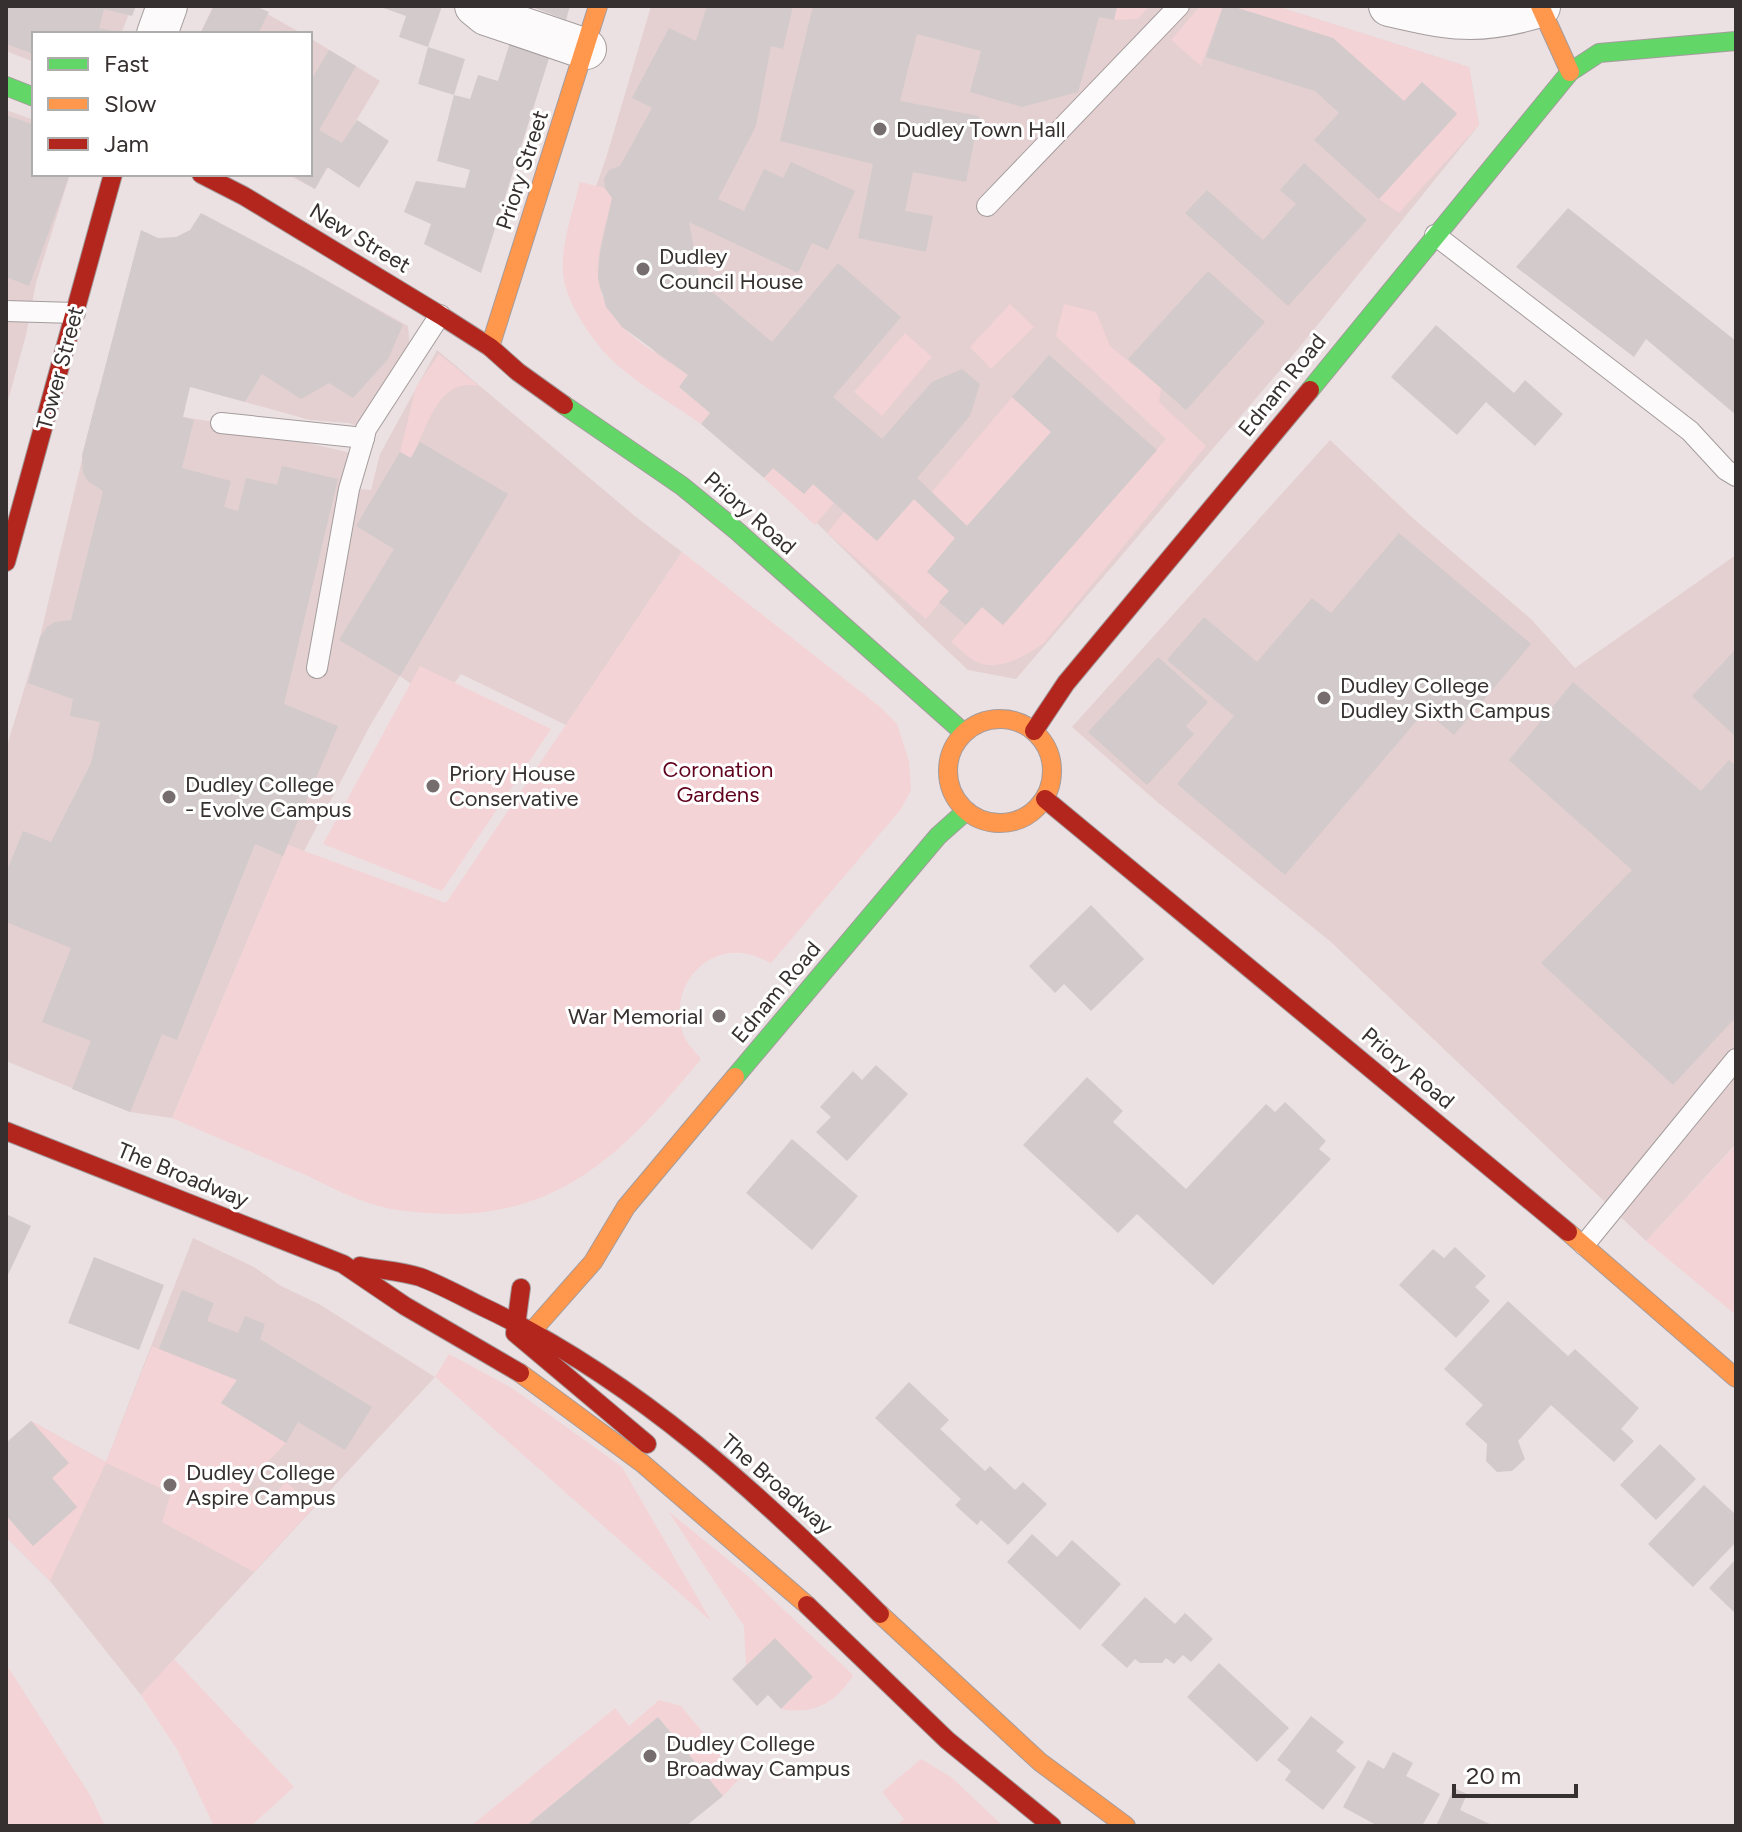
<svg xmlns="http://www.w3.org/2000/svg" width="1742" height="1832" viewBox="0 0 1742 1832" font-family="Figtree,sans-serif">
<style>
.built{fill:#e4d0d1}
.green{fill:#f3d3d5}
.building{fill:#d3cacb}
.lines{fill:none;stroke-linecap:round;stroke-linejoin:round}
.lane-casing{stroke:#a49c9d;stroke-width:22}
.street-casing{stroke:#a49c9d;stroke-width:42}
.fast-casing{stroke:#a49c9d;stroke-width:20}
.slow-casing{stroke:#a49c9d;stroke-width:20}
.jam-casing{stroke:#a49c9d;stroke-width:20}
.lane{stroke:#fcfafb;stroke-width:20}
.street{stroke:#fcfafb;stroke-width:40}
.fast{stroke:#63d668;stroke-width:18}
.slow{stroke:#ff974d;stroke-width:18}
.jam{stroke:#b3261e;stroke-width:18}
.poi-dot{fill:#766e6e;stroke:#fff;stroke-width:3}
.labels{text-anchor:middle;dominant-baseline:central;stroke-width:6;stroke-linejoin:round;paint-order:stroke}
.poi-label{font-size:22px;fill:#373030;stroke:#fff;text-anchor:start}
.street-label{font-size:22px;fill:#373030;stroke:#fff}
.park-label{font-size:22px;fill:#60001c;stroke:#fff}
</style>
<rect width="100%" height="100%" fill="#ece1e2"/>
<g class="built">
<path d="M 6,6 L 132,6 L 121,34 L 34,34 L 34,62 L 6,51 Z"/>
<path d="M 213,6 L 253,6 L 303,34 L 200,34 Z"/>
<path d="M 651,6 L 1276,6 L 1469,67 L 1479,125 L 1299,348 L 1016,679 L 968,670 L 918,623 L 734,441 L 571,258 L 606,158 Z"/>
<path d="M 310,38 L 380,81 L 315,189 L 286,174 L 310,174 Z"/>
<path d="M 6,110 L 34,120 L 34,174 L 70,174 L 36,283 L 26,335 L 6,408 Z"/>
<path d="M 303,267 L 408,326 L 411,363 L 366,429 L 349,423 L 310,420 L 245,402 L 262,374 Z"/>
<path d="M 437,350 L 636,517 L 682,552 L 566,725 L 461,674 L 439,704 L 400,676 L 371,724 L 304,851 L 288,845 L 172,1118 L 130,1112 L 6,1061 L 6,749 L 40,637 L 97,396 L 183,417 L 221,423 L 351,453 L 349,488 L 371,490 L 380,454 Z"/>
<path d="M 1330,440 L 1415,520 L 1531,619 L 1575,668 L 1736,555 L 1736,1144 L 1646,1241 L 1331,942 L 1156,801 L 1072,727 Z"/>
<path d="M 193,1238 L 254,1267 L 281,1286 L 319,1304 L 435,1377 L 141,1695 L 50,1581 L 6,1537 L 6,1443 L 31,1421 L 106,1462 Z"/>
</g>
<g class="green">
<path d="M 1117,6 L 1150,6 L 1138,19 L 1114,20 Z"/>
<path d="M 1200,6 L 1223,6 L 1201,66 L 1171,40 Z"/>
<path d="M 1231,6 L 1276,6 L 1469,67 L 1479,125 L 1399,213 L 1379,199 L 1457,113 L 1422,82 L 1404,101 L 1332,38 Z"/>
<path d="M 580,182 L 605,188 L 612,198 C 606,223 596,252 598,278 C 603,326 653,350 688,375 L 679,387 L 710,413 L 701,424 C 673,404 641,386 615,363 C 594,344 565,302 563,273 C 561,243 573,211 580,182 Z"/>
<path d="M 1010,304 L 1034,327 L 991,369 L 970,347 Z"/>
<path d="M 1064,304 L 1096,312 L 1110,346 L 1161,388 L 1159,402 L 1206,446 L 1043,644 C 1025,656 999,672 977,662 C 968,658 959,648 951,642 L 982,607 L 1003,625 L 1166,439 L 1056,336 Z"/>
<path d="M 905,333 L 932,357 L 882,416 L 854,392 Z"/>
<path d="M 439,354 L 479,386 C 437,377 428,428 411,458 L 400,452 L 416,387 Z"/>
<path d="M 1012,397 L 1051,432 L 967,526 L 932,492 Z"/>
<path d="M 773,468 L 804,494 L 813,484 L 834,503 L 815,525 L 764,478 Z"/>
<path d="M 914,499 L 955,538 L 949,591 L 926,619 L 827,533 L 844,512 L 877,541 Z"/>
<path d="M 682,552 L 879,706 L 897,724 L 909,761 L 911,790 L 901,809 L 771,963 C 761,958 752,954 741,953 C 698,950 669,994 683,1034 C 686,1043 695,1051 701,1059 C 633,1142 568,1214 452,1214 C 424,1213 395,1212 368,1203 C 345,1195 323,1183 301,1173 C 258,1155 215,1137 172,1118 L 288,845 L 446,903 Z"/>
<path d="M 420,666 L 551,729 L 442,891 L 323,844 Z"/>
<path d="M 1736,1145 L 1736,1315 L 1646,1241 Z"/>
<path d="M 152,1346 L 237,1380 L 221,1403 L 286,1443 L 244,1486 L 264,1505 L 286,1482 L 314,1507 L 254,1572 L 162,1522 L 171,1493 L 106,1463 L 50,1581 L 6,1537 L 6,1516 L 33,1546 L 77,1507 L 52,1478 L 68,1463 L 31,1421 L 106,1462 Z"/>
<path d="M 449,1354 L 512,1388 L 622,1467 L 711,1621 L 435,1377 Z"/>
<path d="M 668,1511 L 748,1576 L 853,1675 C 836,1703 814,1715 781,1709 L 813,1677 L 775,1639 L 746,1666 L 744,1626 Z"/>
<path d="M 174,1659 L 294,1787 L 251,1826 L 214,1826 L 178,1751 L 141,1695 Z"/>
<path d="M 6,1664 L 90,1795 L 105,1826 L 6,1826 Z"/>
<path d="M 659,1700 L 681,1706 L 740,1778 L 723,1796 L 658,1717 L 526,1826 L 471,1826 L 615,1708 L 629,1726 Z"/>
<path d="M 921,1759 L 951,1777 L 1003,1826 L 897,1826 L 904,1819 L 882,1792 Z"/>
</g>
<g class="building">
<path d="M 6,6 L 136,6 L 132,16 L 104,9 L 99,28 L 115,31 L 114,34 L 34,34 L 34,54 L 6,44 Z"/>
<path d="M 214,6 L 255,6 L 269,12 L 258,34 L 200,34 Z"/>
<path d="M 378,6 L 442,6 L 428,47 L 465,59 L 454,95 L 470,99 L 478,75 L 498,81 L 511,39 L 551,52 L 481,273 L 424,244 L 431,224 L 404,212 L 416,181 L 465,188 L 470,170 L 437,161 L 454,95 L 418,84 L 428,47 L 399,37 L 406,16 Z"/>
<path d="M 530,6 L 570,6 L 566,20 Z"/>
<path d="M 707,6 L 793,6 L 783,49 L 771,46 L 756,126 L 718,199 L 744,211 L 764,169 L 783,178 L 791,162 L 855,191 L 828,250 L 812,243 L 798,273 L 689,222 L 702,291 L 706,287 L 772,342 L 838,263 L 901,317 L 833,397 L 882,439 L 932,382 L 962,369 L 980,384 L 970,416 L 917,478 L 967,526 L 1051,432 L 1012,397 L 1049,355 L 1157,450 L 1003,625 L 982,607 L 966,625 L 939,602 L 949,591 L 927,572 L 955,538 L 914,499 L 877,541 L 813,484 L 804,494 L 773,468 L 764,478 L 701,424 L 710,413 L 679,387 L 688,375 L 622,327 L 606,307 L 598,278 L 600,253 L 612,198 L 605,188 L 604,179 L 609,170 L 620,166 L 652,108 L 632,98 L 669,28 L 696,41 Z"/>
<path d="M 813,6 L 1117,6 L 1114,20 L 1099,17 L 1078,92 L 1022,107 L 970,92 L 981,51 L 917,34 L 900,101 L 979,116 L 966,182 L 913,172 L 905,211 L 933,216 L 926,252 L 858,238 L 873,164 L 780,141 Z"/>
<path d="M 1223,6 L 1231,6 L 1333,38 L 1404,101 L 1422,82 L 1457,114 L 1379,199 L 1314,140 L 1339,113 L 1315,91 L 1206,57 Z"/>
<path d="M 329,50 L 356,66 L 319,130 L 342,143 L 357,120 L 389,141 L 359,188 L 327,167 L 315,189 L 290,174 L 310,174 L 310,82 Z"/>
<path d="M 6,115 L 34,125 L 34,174 L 70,174 L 29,286 L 6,277 Z"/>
<path d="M 1304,163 L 1367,220 L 1288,306 L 1185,213 L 1207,190 L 1263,240 L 1296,204 L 1280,190 Z"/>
<path d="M 1568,208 L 1736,341 L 1736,415 L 1646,339 L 1634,357 L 1516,267 Z"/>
<path d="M 201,213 L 303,267 L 403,325 L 388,359 L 353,398 L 329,383 L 301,399 L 262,374 L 245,402 L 190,387 L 183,417 L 194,420 L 182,468 L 231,481 L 224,507 L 238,511 L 246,478 L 277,485 L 282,466 L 338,479 L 284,704 L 338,726 L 283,856 L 255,844 L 177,1040 L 162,1034 L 130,1112 L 72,1089 L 91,1041 L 42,1022 L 71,948 L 6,922 L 6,873 L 23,831 L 51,842 L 91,763 L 100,722 L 70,716 L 73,699 L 28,683 L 40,637 L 47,627 L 55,622 L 71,620 L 103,491 L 88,481 L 83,473 L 82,455 L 141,230 L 158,238 L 176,237 L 190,230 Z"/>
<path d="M 1208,271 L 1265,322 L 1186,410 L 1128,359 Z"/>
<path d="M 1436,325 L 1514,393 L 1525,380 L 1563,414 L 1535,446 L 1486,402 L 1457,435 L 1391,377 Z"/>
<path d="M 420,442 L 508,494 L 400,676 L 339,640 L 394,549 L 356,526 L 400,452 L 411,458 Z"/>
<path d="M 1399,533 L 1531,644 L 1454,735 L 1425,711 L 1285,875 L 1177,784 L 1234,716 L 1167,660 L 1204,617 L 1257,662 L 1312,598 L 1331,613 Z"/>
<path d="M 1736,649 L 1736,737 L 1692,696 Z"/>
<path d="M 1158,657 L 1208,702 L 1186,726 L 1194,734 L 1147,785 L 1088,732 Z"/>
<path d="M 1573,682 L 1701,791 L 1729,760 L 1736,766 L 1736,1017 L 1673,1085 L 1541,963 L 1632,870 L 1509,760 Z"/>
<path d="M 1091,905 L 1144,959 L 1091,1011 L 1064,984 L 1055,993 L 1029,966 Z"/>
<path d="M 876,1065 L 908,1094 L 847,1161 L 816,1132 L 831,1117 L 820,1107 L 853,1071 L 862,1080 Z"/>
<path d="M 1087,1077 L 1123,1111 L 1113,1122 L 1186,1189 L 1266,1104 L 1275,1112 L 1285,1102 L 1326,1141 L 1319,1149 L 1331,1159 L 1213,1285 L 1137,1214 L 1118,1233 L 1023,1145 Z"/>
<path d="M 792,1139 L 858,1196 L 812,1250 L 746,1193 Z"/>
<path d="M 6,1214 L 31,1226 L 6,1279 Z"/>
<path d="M 1455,1247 L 1486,1276 L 1475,1287 L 1490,1301 L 1456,1338 L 1399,1285 L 1433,1249 L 1444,1258 Z"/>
<path d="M 94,1257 L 164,1285 L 139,1350 L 68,1323 Z"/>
<path d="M 182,1290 L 214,1303 L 207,1321 L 238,1333 L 245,1316 L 265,1324 L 260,1339 L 372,1407 L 345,1450 L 298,1422 L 286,1443 L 221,1403 L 237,1380 L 159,1349 Z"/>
<path d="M 1508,1301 L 1568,1356 L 1575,1349 L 1639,1408 L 1621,1429 L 1634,1441 L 1614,1462 L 1551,1405 L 1518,1441 L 1525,1459 L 1512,1471 L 1497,1472 L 1486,1461 L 1487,1444 L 1465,1424 L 1483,1405 L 1444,1369 Z"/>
<path d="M 909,1382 L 949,1420 L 940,1429 L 985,1471 L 990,1466 L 1015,1490 L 1023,1482 L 1047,1504 L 1008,1545 L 981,1520 L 977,1525 L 955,1505 L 961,1499 L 875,1418 Z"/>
<path d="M 31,1421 L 69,1463 L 52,1478 L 77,1507 L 33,1546 L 6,1515 L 6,1443 Z"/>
<path d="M 1660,1444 L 1696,1479 L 1656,1520 L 1620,1485 Z"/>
<path d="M 1704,1485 L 1736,1515 L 1736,1542 L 1693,1587 L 1648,1544 Z"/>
<path d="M 1032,1534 L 1057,1557 L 1072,1540 L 1121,1584 L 1080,1630 L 1007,1562 Z"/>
<path d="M 1736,1559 L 1736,1614 L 1709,1588 Z"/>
<path d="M 1145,1597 L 1175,1624 L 1185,1613 L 1213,1639 L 1191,1662 L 1183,1655 L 1174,1664 L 1166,1658 L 1162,1663 L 1140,1663 L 1135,1659 L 1127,1668 L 1101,1645 Z"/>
<path d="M 775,1638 L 813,1677 L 781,1709 L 768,1695 L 757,1706 L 732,1679 Z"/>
<path d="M 1219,1663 L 1289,1728 L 1257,1762 L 1187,1697 Z"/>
<path d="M 1311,1716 L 1344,1742 L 1336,1751 L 1356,1767 L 1323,1810 L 1285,1780 L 1291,1771 L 1277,1760 Z"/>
<path d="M 658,1717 L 723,1796 L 686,1826 L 526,1826 Z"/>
<path d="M 1393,1752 L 1413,1763 L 1406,1776 L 1440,1794 L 1422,1826 L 1378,1826 L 1343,1807 L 1368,1760 L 1384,1769 Z"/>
<path d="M 1454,1788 L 1467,1794 L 1460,1810 L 1494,1826 L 1436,1826 Z"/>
</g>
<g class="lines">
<defs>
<g id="lane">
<path d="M 987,206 L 1179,6"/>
<path d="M 1435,235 L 1690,431 L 1726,470 L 1736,476"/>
<path d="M 6,311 L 75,313"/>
<path d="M 221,423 L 364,438 L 349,489 L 317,668"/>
<path d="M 364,438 L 366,429 L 440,315"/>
<path d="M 1584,1245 L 1736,1059"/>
</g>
<g id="street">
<path d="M 475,6 L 486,15 L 586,49"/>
<path d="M 1389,6 C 1450,20 1478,26 1540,7"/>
<path d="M 157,34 L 167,6"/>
</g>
<g id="fast">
<path d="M 6,86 L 34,97"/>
<path d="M 1310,390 L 1570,72 L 1599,53 L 1736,41"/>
<path d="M 564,405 L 682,486 L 737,531 L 964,733"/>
<path d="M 735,1077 L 938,836 L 966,811"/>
</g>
<g id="slow">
<path d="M 1540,6 L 1570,72"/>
<path d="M 490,347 L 598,6"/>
<circle cx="1000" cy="771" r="52"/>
<path d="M 1568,1232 L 1736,1378"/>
<path d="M 533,1330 L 593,1262 L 626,1207 L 735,1077"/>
<path d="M 520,1373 L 642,1463 L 807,1605"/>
<path d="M 880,1614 L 1040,1762 L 1126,1826"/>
</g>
<g id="jam">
<path d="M 201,174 L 244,196 L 440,315 L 490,347 L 518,372 L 564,405"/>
<path d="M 6,562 L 113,174"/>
<path d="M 1034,731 L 1066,683 L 1310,390"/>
<path d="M 1045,799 L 1568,1232"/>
<path d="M 6,1131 L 343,1264 L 405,1306 L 520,1373"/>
<path d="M 360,1266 C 379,1270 401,1271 420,1277 C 441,1285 461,1296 481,1306 C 635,1378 761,1495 880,1614"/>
<path d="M 521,1288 L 515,1333 L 647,1444"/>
<path d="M 807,1605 L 947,1740 L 1052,1826"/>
</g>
</defs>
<use href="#lane" class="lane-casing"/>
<use href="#street" class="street-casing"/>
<use href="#fast" class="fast-casing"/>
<use href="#slow" class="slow-casing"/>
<use href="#jam" class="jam-casing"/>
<use href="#lane" class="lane"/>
<use href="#street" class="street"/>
<use href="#fast" class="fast"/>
<use href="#slow" class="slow"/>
<use href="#jam" class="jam"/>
</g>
<g class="poi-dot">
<circle cx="880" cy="129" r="8"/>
<circle cx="643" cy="269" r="8"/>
<circle cx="1324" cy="698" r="8"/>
<circle cx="433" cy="786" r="8"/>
<circle cx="169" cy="797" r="8"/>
<circle cx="719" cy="1016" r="8"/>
<circle cx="170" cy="1485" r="8"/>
<circle cx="650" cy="1756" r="8"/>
</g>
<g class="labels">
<g class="poi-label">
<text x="896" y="129">Dudley Town Hall</text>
<text x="659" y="256">Dudley<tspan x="659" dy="25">Council House</tspan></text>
<text x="1340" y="685">Dudley College<tspan x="1340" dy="25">Dudley Sixth Campus</tspan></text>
<text x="449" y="773">Priory House<tspan x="449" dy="25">Conservative</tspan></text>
<text x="185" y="784">Dudley College<tspan x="185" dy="25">- Evolve Campus</tspan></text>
<text x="703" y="1016" text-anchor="end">War Memorial</text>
<text x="186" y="1472">Dudley College<tspan x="186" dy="25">Aspire Campus</tspan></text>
<text x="666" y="1743">Dudley College<tspan x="666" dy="25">Broadway Campus</tspan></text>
</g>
<g class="street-label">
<text transform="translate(522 170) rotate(-72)">Priory Street</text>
<text transform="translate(360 238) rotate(31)">New Street</text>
<text transform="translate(60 368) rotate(-75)">Tower Street</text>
<text transform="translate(1282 385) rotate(-51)">Ednam Road</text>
<text transform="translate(750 513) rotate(41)">Priory Road</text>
<text transform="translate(776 992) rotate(-50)">Ednam Road</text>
<text transform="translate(1408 1068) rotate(40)">Priory Road</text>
<text transform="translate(183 1175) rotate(22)">The Broadway</text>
<text transform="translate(777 1484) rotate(41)">The Broadway</text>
</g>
<g class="park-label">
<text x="718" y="769">Coronation<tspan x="718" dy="25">Gardens</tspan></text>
</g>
</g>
<rect width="1742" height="1832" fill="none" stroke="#373030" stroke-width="16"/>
<rect x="32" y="32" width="280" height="144" fill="#ffffff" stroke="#afacac" stroke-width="2"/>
<rect x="48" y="58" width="40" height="12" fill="#63d668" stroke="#afacac" stroke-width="2"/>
<text x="104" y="72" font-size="24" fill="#373030">Fast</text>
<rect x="48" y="98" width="40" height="12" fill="#ff974d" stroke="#afacac" stroke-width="2"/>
<text x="104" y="112" font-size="24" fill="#373030">Slow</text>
<rect x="48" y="138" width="40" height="12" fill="#b3261e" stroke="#afacac" stroke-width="2"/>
<text x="104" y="152" font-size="24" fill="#373030">Jam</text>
<path d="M1454 1784v12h122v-12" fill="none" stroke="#373030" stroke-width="4"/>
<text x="1466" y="1784" font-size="24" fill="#373030" stroke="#ffffff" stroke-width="6" paint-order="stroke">20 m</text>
</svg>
